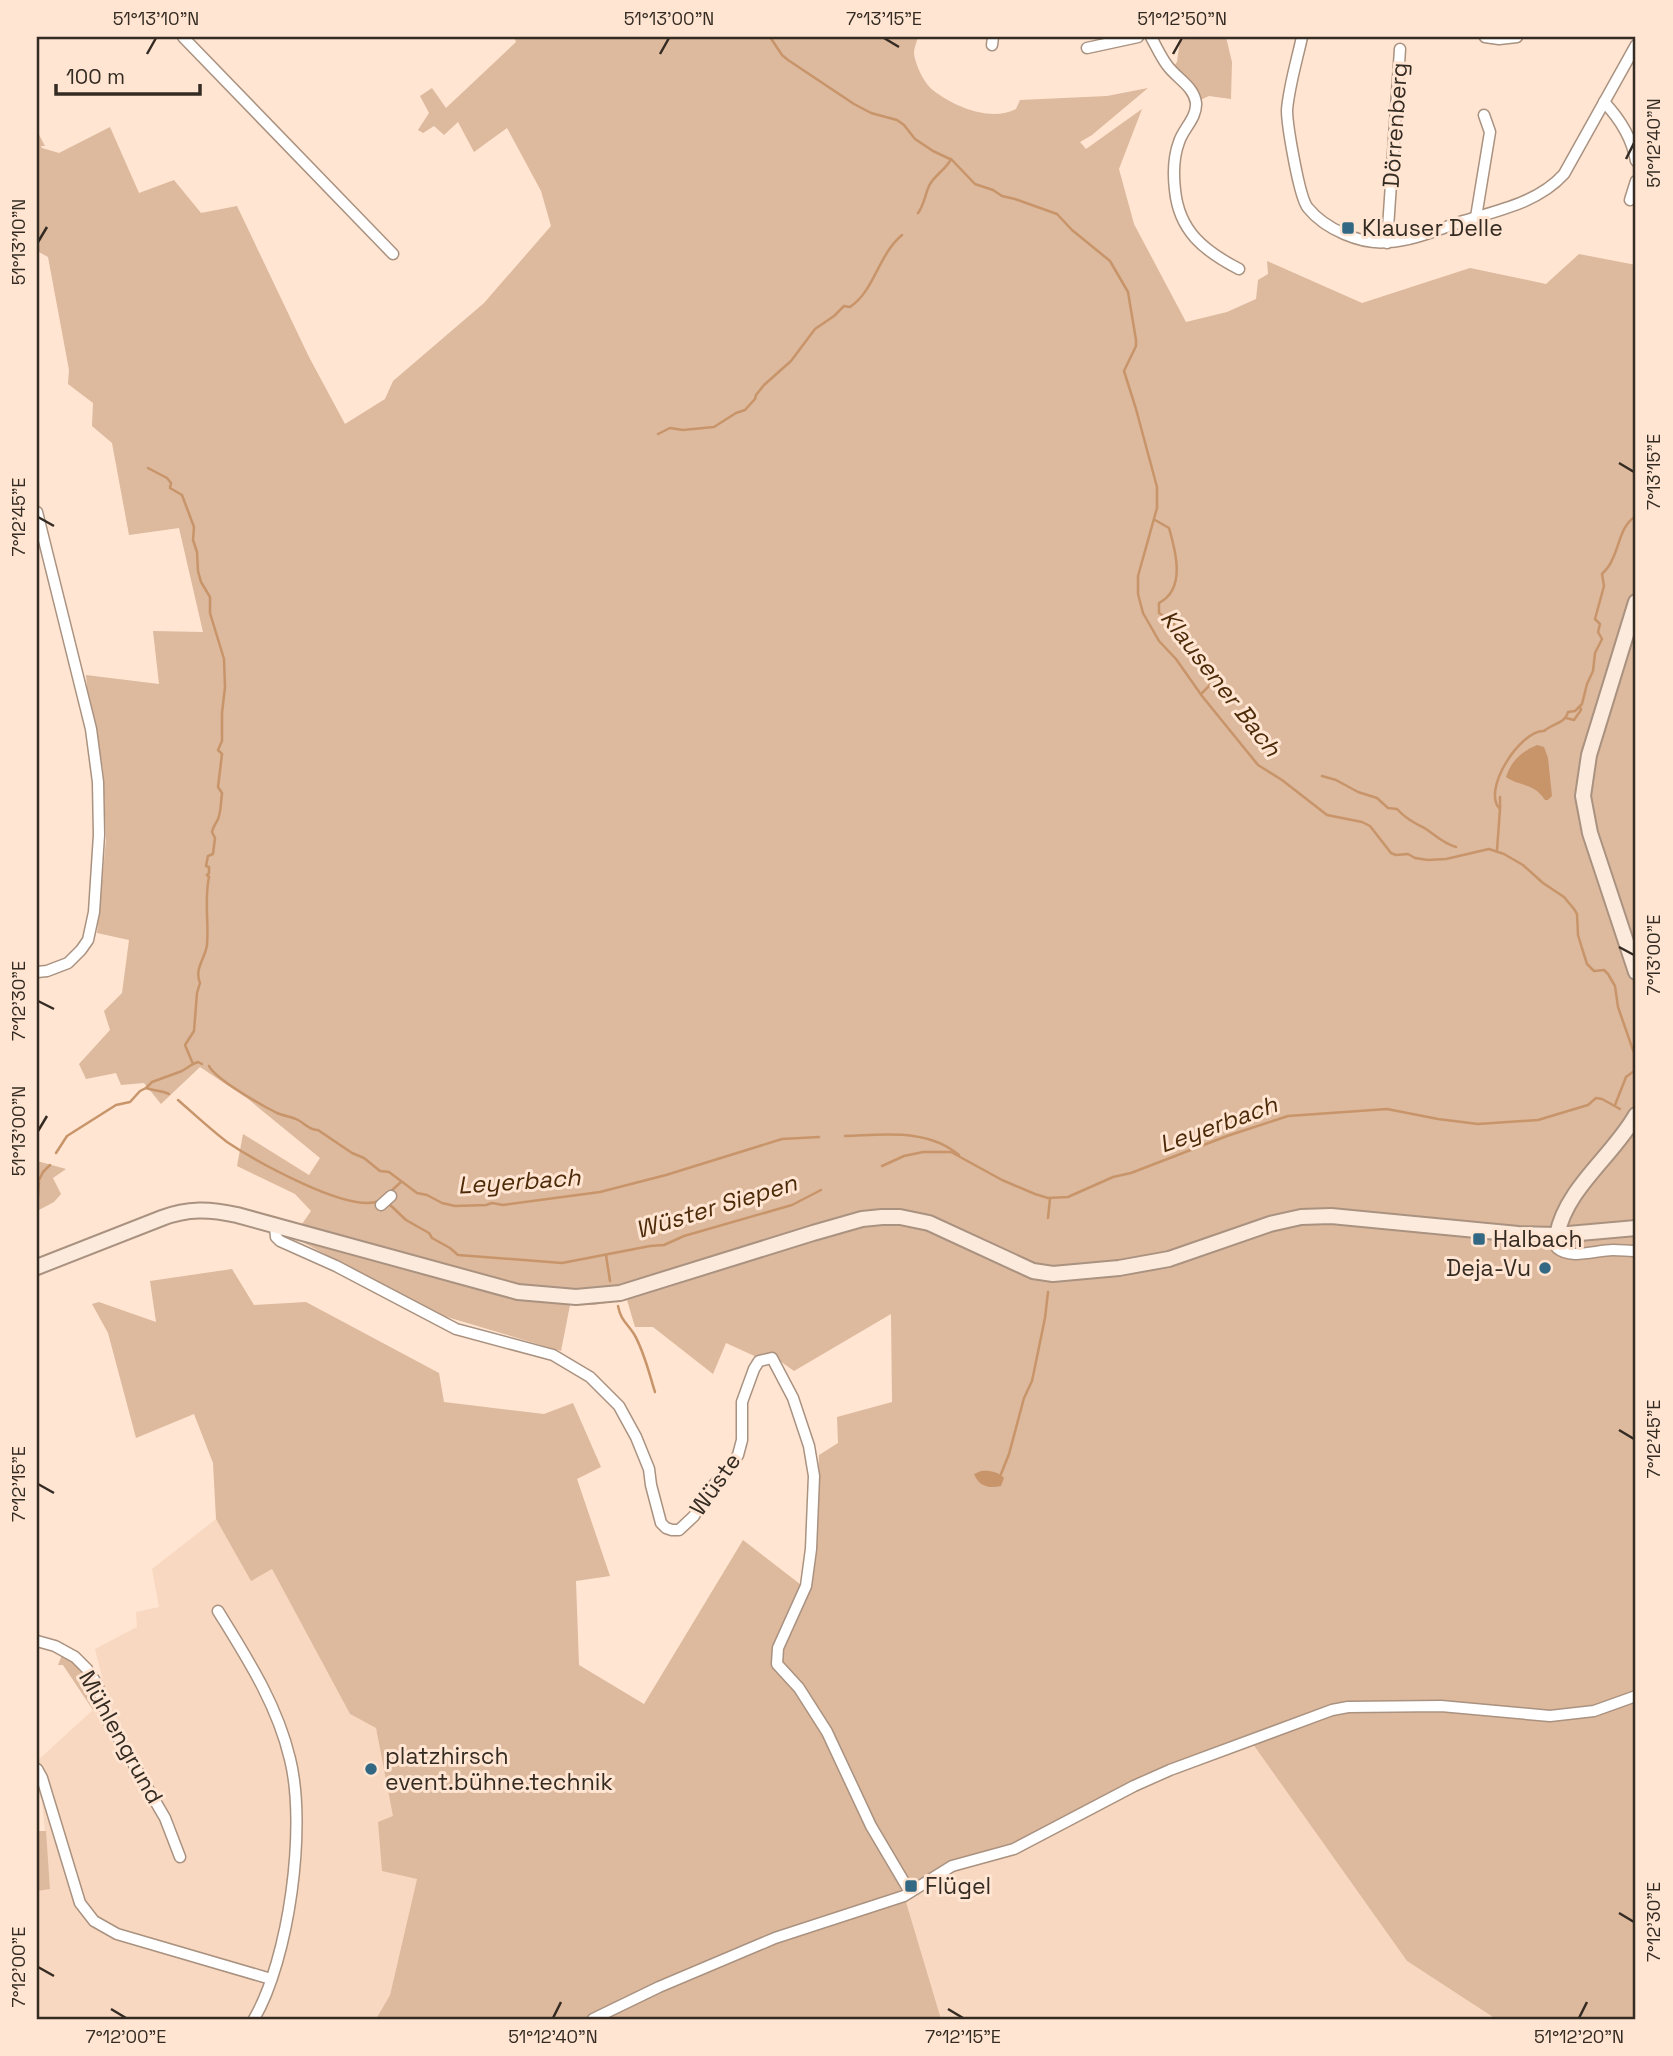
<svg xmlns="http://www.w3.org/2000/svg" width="1673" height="2056" viewBox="0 0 1673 2056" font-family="'Space Grotesk',sans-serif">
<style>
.built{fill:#f8d8c0}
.green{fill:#ddb99d}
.water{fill:#c8956b}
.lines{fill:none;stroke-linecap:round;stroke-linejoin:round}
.stream{stroke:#c8956b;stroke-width:2.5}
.minor-casing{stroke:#aa9280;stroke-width:13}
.secondary-casing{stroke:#aa9280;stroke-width:18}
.minor{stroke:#fff;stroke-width:10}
.secondary{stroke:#fcebdd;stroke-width:14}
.ticks{fill:none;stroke:#342b23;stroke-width:2.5}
.poi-dot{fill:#326883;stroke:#ffe5d2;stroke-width:2.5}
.labels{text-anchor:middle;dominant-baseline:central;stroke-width:6;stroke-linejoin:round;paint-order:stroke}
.street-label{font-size:23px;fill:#342b23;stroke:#ffe5d2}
.poi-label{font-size:23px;fill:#342b23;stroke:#ffe5d2;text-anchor:start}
.water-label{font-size:24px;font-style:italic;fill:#4d2b09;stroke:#ffe5d2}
.neatline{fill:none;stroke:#342b23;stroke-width:2.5}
.ticks-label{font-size:18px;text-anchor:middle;fill:#342b23}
</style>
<rect width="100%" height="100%" fill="#ffe5d2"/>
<g class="built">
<path d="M 216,1519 L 251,1580 L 272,1569 L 350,1714 L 376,1728 L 394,1816 L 417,1879 L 390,1995 L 376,2019 L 37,2019 L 37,1891 L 50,1888 L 42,1801 L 37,1789 L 37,1761 L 107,1697 L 95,1649 L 137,1627 L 136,1612 L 159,1607 L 152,1569 Z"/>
<path d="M 1250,1740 L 1407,1961 L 1496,2019 L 941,2019 L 903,1892 Z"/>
</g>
<g class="green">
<path d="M 514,37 L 918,37 C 917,41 914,48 914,53 C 915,64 924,84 934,91 C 955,107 991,122 1016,109 L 1020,100 L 1107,96 L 1148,88 L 1092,135 L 1080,142 L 1086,149 L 1142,109 L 1119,169 L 1134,224 L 1186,322 L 1227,312 L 1256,299 L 1258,280 L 1268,274 L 1267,261 L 1362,303 L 1470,268 L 1546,284 L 1579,254 L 1636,265 L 1636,2019 L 1496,2019 L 1407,1961 L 1250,1740 L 903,1892 L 941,2019 L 376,2019 L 390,1995 L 417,1879 L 382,1871 L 378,1822 L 393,1816 L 376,1728 L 350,1714 L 272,1569 L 251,1581 L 216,1519 L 213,1463 L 194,1414 L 136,1438 L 108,1333 L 92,1304 L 99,1302 L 156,1322 L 150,1281 L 232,1269 L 254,1305 L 306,1302 L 439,1373 L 444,1402 L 544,1414 L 573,1403 L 601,1467 L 577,1479 L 610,1576 L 576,1581 L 579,1665 L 644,1704 L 743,1540 L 809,1591 L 813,1575 L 819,1455 L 838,1443 L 837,1417 L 892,1402 L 891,1314 L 794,1371 L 773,1356 L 761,1359 L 726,1343 L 713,1374 L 653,1327 L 635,1327 L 627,1300 L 593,1305 L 570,1305 L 561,1351 L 437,1314 L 293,1237 L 311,1211 L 295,1194 L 237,1166 L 243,1134 L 309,1175 L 320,1158 L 248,1099 L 200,1067 L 161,1104 L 144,1083 L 121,1085 L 116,1073 L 86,1079 L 79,1064 L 110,1030 L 104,1011 L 122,993 L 129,940 L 97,933 L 106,840 L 103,770 L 91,706 L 99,835 L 86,675 L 159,684 L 153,631 L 203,632 L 179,528 L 129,535 L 112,443 L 92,426 L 93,403 L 68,384 L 69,370 L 48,257 L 37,251 L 37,131 L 45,146 L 41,146 L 42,148 L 59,153 L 110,127 L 139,193 L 174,180 L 201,213 L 237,206 L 309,357 L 345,424 L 385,399 L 393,381 L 484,303 L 551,226 L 541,191 L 507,128 L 474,152 L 458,122 L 444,135 L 434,126 L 423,133 L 418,130 L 429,113 L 420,96 L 432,88 L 446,108 L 516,42 Z"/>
<path d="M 1196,37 L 1226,37 L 1232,62 L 1231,99 L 1209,96 L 1200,100 L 1174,66 L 1177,62 L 1180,40 Z"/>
<path d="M 37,1161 L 66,1169 L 53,1178 L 61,1194 L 54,1202 L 37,1211 Z"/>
<path d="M 62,1655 C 83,1666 93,1681 101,1703 L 93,1710 L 63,1665 L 58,1665 Z"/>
<path d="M 37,1831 L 46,1831 L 50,1889 L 37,1891 Z"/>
</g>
<g class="water">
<path d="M 1537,745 L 1544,747 L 1548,758 L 1552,796 L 1548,800 L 1545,800 C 1533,782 1520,787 1506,777 C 1511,761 1521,752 1537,745 Z"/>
<path d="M 981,1471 C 989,1470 999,1472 1004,1478 L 1001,1486 C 988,1489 979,1486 974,1474 Z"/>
</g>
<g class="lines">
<g class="stream">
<path d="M 770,37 L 782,55 L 788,60 L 854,104 L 871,113 L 897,120 L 904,125 L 915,139 L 933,151 L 952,160 L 975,184 L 993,190 L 1002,196 L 1015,199 L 1057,214 L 1072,230 L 1110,261 L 1128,292 L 1136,340 L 1136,346 L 1124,371 L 1136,409 L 1157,487 L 1157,508 L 1138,576 L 1138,594 L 1143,613 L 1159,641 L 1176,659 L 1202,696 L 1258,765 L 1282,780 L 1327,815 L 1362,822 L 1370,826 L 1391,853 L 1396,855 L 1408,854 L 1415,858 L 1428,860 L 1446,859 L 1489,849 L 1504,854 L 1523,865 L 1543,883 L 1564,897 L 1574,909 L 1577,914 L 1578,935 L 1581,945 L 1587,964 L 1594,971 L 1604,970 L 1608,974 L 1615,986 L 1618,1007 L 1634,1053 L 1634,1071 L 1626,1077 L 1615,1105"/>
<path d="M 918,213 C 924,205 925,195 929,186 C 934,175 946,170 951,159"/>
<path d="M 658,434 L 670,428 L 683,430 L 714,427 L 736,413 L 745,410 L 755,399 L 756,395 L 764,385 L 791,361 L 815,329 L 834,316 L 844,306 L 850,307 C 875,290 878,255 902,235"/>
<path d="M 148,468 L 167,478 L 171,483 L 170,488 L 182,495 L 194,527 L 193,540 L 197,552 L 198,571 L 201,582 L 210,597 L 210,613 L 224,659 L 225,687 L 222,713 L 222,741 L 218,750 L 222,754 L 218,787 L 222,793 C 221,801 221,809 219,816 C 218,822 213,825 212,832 L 215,838 L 213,854 L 208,856 L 206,866 L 209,867 L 209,873 L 207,875 L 209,877 C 204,899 209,922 207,945 C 205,959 194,969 200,983 L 197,993 L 194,1031 L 185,1045 L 193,1064"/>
<path d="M 1155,520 L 1169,528 C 1176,552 1186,589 1159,603 L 1159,613 L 1174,623 C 1176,653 1202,658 1210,685 L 1201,694"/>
<path d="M 1566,718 L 1574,720 L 1581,710 L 1580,707"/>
<path d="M 1322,776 L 1336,780 L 1358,792 L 1377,798 L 1388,808 L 1397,809 C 1406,819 1415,823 1426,829 C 1436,836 1444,844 1456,847"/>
<path d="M 1500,808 L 1500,797"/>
<path d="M 1497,850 L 1500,809 C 1481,791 1520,730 1544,731 C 1553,723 1565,724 1568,712 L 1575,711 L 1582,704 L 1587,684 L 1593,671 L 1595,653 L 1602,639 L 1598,632 L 1600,624 L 1595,619 L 1604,586 L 1602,574 C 1606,570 1610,566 1612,560 C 1620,545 1620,526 1636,516"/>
<path d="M 209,1066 C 215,1079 263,1106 277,1113 C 284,1116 292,1117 298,1120 C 306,1124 309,1130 318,1130 L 352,1153 L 364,1158 L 380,1171 L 389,1172 L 417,1193 L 427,1195 L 442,1203 L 455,1206 L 486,1205 L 492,1203 L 503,1205 L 600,1192 L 666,1175 L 782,1139 L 819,1137"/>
<path d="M 146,1088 L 152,1082 L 182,1071 L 193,1064 L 198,1062 L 202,1064"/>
<path d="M 178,1100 C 194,1114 210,1129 227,1142 C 254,1160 349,1214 379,1201"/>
<path d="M 845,1136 C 884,1135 927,1128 959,1155"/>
<path d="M 56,1153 L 67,1136 L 116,1105 L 130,1102 L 140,1091 L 146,1088 C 154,1091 161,1090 169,1094"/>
<path d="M 882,1166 L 904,1156 L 923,1152 L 951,1152 L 1002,1180 L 1035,1194 L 1048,1198 L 1068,1197 L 1113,1177 L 1131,1173 L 1227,1136 L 1288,1116 L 1387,1109 L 1438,1119 L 1478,1124 L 1538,1120 L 1588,1105 L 1596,1098 L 1602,1099 L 1620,1109"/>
<path d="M 37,1184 L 43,1172 L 50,1165"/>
<path d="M 389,1193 L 401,1182"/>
<path d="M 387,1202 L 406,1220 L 429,1233 L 432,1238 L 450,1248 L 458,1255 L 562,1263 L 650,1246 L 664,1245 L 684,1236 L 792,1205 L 821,1190"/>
<path d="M 37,1210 L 39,1183"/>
<path d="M 37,1216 L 37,1224"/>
<path d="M 1048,1218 L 1050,1198"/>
<path d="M 606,1255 L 610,1281"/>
<path d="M 618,1306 C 621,1321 627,1323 634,1334 C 644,1351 649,1373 655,1392"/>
<path d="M 1001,1474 L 1009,1454 L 1024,1398 L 1032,1381 L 1045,1318 L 1048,1292"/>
</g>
<defs>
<g id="minor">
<path d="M 183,37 L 393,254"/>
<path d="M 1151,37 C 1156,46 1161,57 1167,65 C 1176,78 1194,86 1196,103 C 1197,118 1183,129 1179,142 C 1173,158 1173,173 1175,190 C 1179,231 1204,251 1239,269"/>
<path d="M 1302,37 C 1297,60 1289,86 1287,110 C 1287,124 1299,198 1308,208 C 1325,229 1361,245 1388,242 C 1412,241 1437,230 1460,222 C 1496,211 1538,203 1564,174 L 1636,45"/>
<path d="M 1485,37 L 1499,39 L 1517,37"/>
<path d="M 992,45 L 993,37"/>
<path d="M 1087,48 L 1138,37"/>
<path d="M 1604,102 C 1620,119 1632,138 1636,161"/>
<path d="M 1630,200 L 1636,181"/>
<path d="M 1476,217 L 1490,132 L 1484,115"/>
<path d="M 1387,243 L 1400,49"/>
<path d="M 37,512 L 91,729 L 98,782 L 99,835 L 94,912 L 88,940 L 81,950 L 68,963 L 47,971 L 37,972"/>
<path d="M 381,1205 L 391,1196"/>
<path d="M 275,1226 L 276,1237 L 280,1241 L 336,1266 L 456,1329 L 553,1355 L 590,1377 L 619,1406 L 636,1437 L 649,1469 L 651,1485 L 661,1523 L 666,1528 L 672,1530 L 679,1530 L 694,1516 L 706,1493 L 726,1472 L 738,1455 L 742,1440 L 742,1402 L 754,1369 L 759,1361 L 772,1358 L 793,1398 L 809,1446 L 814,1476 L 811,1549 L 806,1586 L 778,1648 L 777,1664 L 799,1688 L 827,1732 L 871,1826 L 910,1892"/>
<path d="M 1557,1235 L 1557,1248 C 1571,1260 1596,1250 1613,1250 C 1621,1250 1629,1251 1636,1251"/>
<path d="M 218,1611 C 247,1658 277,1704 290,1759 C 307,1827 289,1959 254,2019"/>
<path d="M 37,1641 L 55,1646 L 75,1657 L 87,1669 L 97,1684 L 109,1722 L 165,1818 L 180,1857"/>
<path d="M 37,1769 L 42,1778 L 80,1903 L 94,1921 L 117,1934 L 271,1979"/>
<path d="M 593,2019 L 659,1987 L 775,1938 L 904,1896 L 952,1866 L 1014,1849 L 1134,1786 L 1170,1770 L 1332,1710 L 1348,1707 L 1441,1706 L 1550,1716 L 1594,1711 L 1636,1696"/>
</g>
<g id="secondary">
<path d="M 1636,602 L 1589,755 L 1583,796 L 1590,833 L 1636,972"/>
<path d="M 1557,1235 C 1566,1188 1613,1156 1636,1115"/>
<path d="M 37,1267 L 162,1218 C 188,1208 210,1209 237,1215 L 518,1292 L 576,1297 L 620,1293 L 813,1233 L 862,1219 L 882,1217 L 900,1217 L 929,1223 L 1033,1271 L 1053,1274 L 1119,1268 L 1169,1259 L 1270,1224 L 1301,1217 L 1331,1216 L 1518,1234 L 1557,1235 L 1636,1228"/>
</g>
</defs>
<use href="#minor" class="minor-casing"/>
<use href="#secondary" class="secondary-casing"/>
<use href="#minor" class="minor"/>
<use href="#secondary" class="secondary"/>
</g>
<path class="ticks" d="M 884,38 L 899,47M 147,54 L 156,38M 660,54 L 669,38M 1173,54 L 1182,38M 1626,159 L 1634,143M 38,242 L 47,227M 1619,463 L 1634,472M 38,517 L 54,526M 1619,947 L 1634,955M 38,1001 L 54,1009M 38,1131 L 47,1116M 1619,1430 L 1634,1439M 38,1484 L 54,1493M 1619,1913 L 1634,1922M 38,1967 L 54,1976M 111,2009 L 126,2018M 948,2009 L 963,2018M 553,2018 L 561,2002M 1579,2018 L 1587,2002"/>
<g class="poi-dot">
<rect x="1341" y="221" width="14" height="14" rx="3.5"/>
<rect x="1472" y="1232" width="14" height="14" rx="3.5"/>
<circle cx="1545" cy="1268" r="7"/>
<circle cx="371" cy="1769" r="7"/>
<rect x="904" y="1879" width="14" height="14" rx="3.5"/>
</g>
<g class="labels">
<g class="street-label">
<text transform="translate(1395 125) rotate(-86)">Dörrenberg</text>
<text transform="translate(715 1484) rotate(-55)">Wüste</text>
<text transform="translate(121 1737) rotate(61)">Mühlengrund</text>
</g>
<g class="poi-label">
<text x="1362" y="228">Klauser Delle</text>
<text x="1493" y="1239">Halbach</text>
<text x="1531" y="1268" text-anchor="end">Deja-Vu</text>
<text x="385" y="1756">platzhirsch<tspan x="385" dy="26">event.bühne.technik</tspan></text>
<text x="925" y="1886">Flügel</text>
</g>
<g class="water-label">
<text transform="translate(1221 683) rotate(52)">Klausener Bach</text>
<text transform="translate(1218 1124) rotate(-20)">Leyerbach</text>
<text transform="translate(519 1181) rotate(-4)">Leyerbach</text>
<text transform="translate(716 1206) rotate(-17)">Wüster Siepen</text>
</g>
</g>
<rect width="1673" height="2056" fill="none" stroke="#ffe5d2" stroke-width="77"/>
<path d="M56 84v10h144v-10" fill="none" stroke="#342b23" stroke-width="3.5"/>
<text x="66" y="84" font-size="21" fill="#342b23" stroke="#ffe5d2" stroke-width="5" paint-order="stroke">100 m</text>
<rect x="38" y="38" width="1596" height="1980" class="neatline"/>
<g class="ticks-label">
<text x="156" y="25">51°13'10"N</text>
<text x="669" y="25">51°13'00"N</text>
<text x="884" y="25">7°13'15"E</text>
<text x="1182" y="25">51°12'50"N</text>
<text transform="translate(1654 143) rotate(-90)" y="6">51°12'40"N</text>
<text transform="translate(19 242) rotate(-90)" y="6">51°13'10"N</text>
<text transform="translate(1654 472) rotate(-90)" y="6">7°13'15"E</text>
<text transform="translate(19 517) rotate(-90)" y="6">7°12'45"E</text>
<text transform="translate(1654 955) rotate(-90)" y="6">7°13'00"E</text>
<text transform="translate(19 1001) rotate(-90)" y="6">7°12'30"E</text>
<text transform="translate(19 1131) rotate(-90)" y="6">51°13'00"N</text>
<text transform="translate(1654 1439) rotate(-90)" y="6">7°12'45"E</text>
<text transform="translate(19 1484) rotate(-90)" y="6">7°12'15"E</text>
<text transform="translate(1654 1922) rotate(-90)" y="6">7°12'30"E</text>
<text transform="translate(19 1967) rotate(-90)" y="6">7°12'00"E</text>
<text x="126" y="2043">7°12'00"E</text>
<text x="553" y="2043">51°12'40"N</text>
<text x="963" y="2043">7°12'15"E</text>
<text x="1579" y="2043">51°12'20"N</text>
</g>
</svg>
